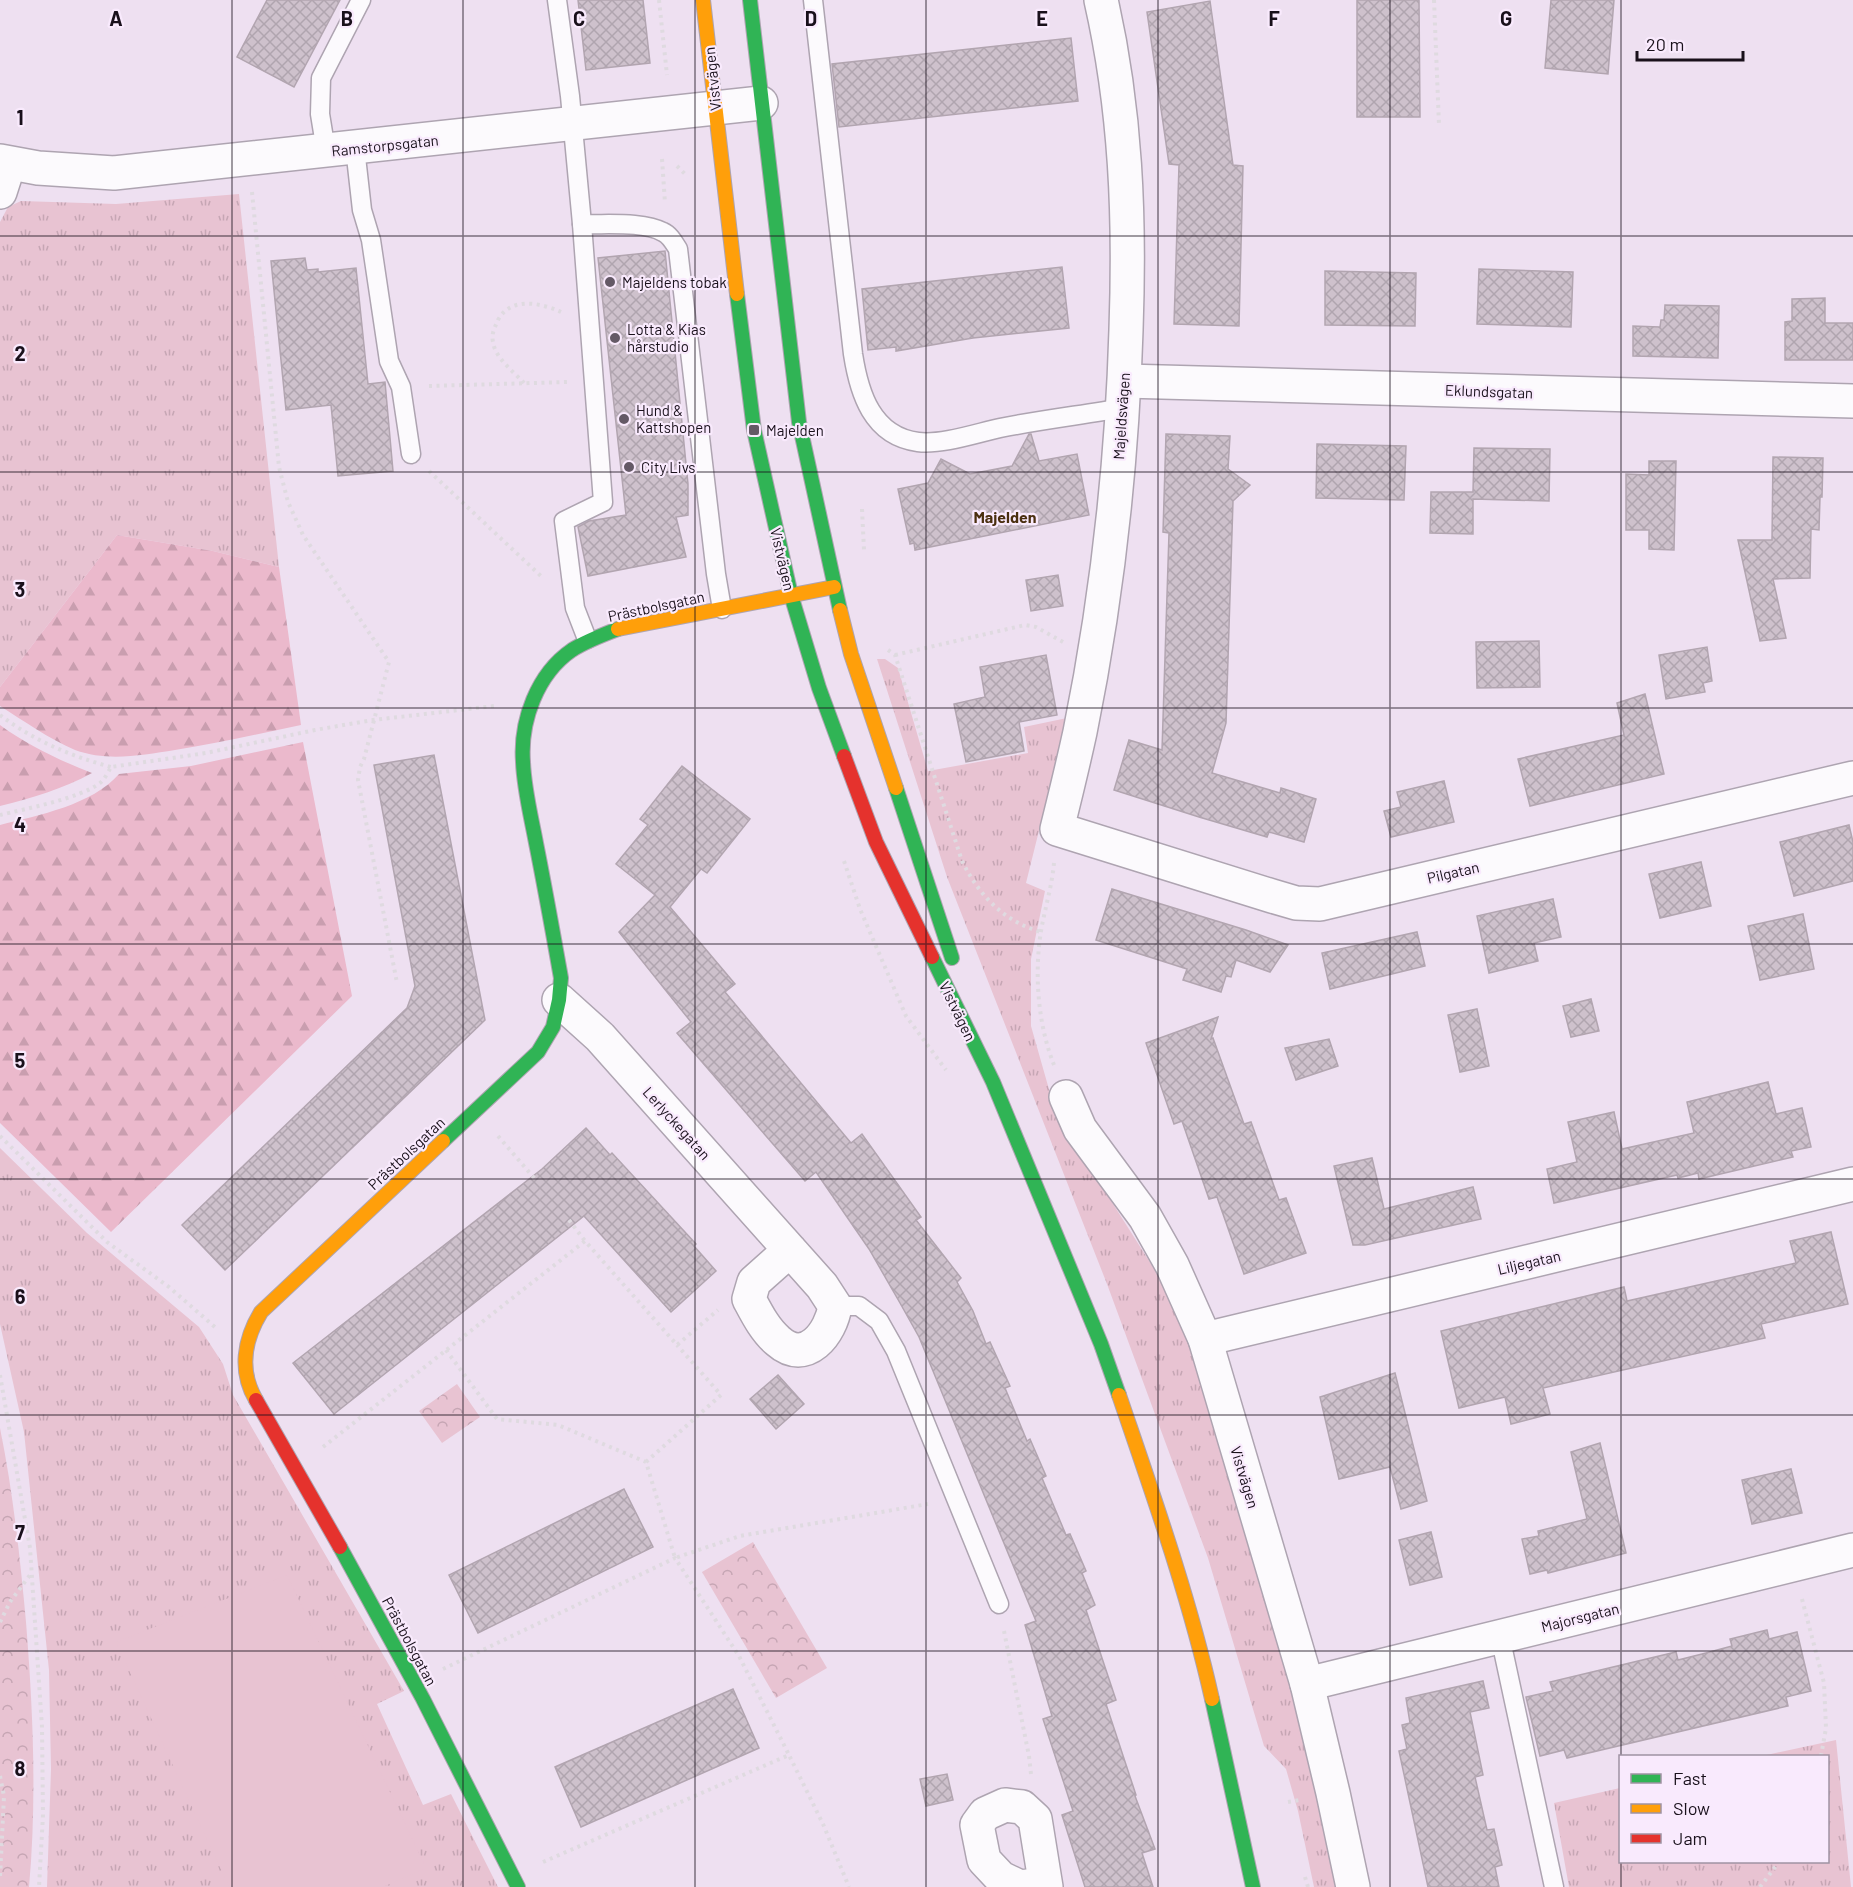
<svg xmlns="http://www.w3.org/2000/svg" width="1853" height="1887" viewBox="0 0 1853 1887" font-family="Barlow,sans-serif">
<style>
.grass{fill:url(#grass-tufts)}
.forest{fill:url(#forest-firs)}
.park{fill:url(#park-crowns)}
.pitch{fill:#e8c3d2}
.building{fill:url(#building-cross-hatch);stroke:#b2a5b0;stroke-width:1.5}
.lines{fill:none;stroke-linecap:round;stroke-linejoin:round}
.lane-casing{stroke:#aea4b1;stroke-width:21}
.street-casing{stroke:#aea4b1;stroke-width:36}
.fast-casing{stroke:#aea4b1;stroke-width:16}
.slow-casing{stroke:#aea4b1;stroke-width:16}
.jam-casing{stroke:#aea4b1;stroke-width:16}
.path{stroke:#dfdae0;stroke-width:4;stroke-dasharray:3 4.5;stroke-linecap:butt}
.lane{stroke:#fcfafd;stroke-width:18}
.street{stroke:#fcfafd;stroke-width:33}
.fast{stroke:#30b455;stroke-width:14}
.slow{stroke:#ff9f0a;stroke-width:14}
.jam{stroke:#e5322d;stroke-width:14}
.grid{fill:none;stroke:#19101b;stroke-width:1.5;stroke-opacity:0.55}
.poi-dot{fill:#645966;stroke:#f9eafd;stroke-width:2}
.labels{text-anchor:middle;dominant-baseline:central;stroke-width:4.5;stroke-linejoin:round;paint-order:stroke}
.street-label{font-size:15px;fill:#19101b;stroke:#f9eafd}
.poi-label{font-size:15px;fill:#19101b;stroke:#f9eafd;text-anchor:start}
.neighbourhood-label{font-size:16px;font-weight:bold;fill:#4a2f0f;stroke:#f9eafd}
.grid-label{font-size:20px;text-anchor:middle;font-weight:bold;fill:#19101b;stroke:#f9eafd;stroke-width:4.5;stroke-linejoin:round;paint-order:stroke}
</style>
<defs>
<pattern id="grass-tufts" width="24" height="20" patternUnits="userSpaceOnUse" patternTransform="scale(1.5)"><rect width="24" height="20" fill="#e8c3d2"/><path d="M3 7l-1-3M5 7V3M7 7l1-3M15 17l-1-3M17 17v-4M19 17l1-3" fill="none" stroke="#c6a6b4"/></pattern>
<pattern id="forest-firs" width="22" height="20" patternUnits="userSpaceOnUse" patternTransform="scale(1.5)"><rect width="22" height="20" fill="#ebb9cc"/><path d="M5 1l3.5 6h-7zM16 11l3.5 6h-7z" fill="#c99eaf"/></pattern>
<pattern id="park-crowns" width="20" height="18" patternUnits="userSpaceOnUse" patternTransform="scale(1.5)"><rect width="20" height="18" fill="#e8c3d2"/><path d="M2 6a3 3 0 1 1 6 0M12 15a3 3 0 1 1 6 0" fill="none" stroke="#c6a6b4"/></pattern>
<pattern id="building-cross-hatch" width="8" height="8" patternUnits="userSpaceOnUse" patternTransform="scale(1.5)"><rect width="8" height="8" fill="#cec1cc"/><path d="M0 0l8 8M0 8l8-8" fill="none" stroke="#b0a5af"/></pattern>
</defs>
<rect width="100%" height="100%" fill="#eee0f1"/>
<g class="grass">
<path d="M 239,194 L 279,567 L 213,551 L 117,535 L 0,687 L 0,222 L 8,207 L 21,201 L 116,204 Z"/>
<path d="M 877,659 L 885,659 L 898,668 L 928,771 L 1028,753 L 1024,727 L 1067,718 L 1026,883 L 1045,891 L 1031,959 L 1031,1026 L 1056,1114 L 1172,1297 L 1209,1399 L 1296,1702 L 1339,1887 L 1314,1887 L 1298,1811 L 1286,1769 L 1264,1746 L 1208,1558 L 1107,1284 L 947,877 Z"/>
<path d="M 0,1148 L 87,1233 L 199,1327 L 223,1364 L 233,1395 L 404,1691 L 377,1704 L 423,1805 L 451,1794 L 498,1887 L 47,1887 L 51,1769 L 49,1670 L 24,1432 L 0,1324 Z"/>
<path d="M 1836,1740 L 1851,1887 L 1569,1887 L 1554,1803 L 1620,1788 L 1620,1862 L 1828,1862 L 1828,1756 L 1762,1756 Z"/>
</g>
<g class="forest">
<path d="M 117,535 L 213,551 L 279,567 L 301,725 C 259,734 217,743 175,750 C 142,755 108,762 75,750 C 49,739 24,721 0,706 L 0,687 Z"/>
<path d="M 0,725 C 27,745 61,761 92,773 C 63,789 32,798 0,806 Z"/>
<path d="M 303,742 L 352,996 L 111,1232 L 0,1123 L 0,825 C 39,815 92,805 119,774 L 191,766 Z"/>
</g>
<g class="park">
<path d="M 457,1384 L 480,1417 L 442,1443 L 419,1411 Z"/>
<path d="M 0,1428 C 13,1492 20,1557 26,1622 C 33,1710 37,1799 29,1887 L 0,1887 Z"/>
<path d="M 753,1542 L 827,1668 L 776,1698 L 702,1572 Z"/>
</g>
<path class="pitch" d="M 287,1575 L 426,1868 L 383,1887 L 229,1887 L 116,1642 Z"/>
<g class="building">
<path d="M 267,0 L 340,0 L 294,87 L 237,57 Z"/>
<path d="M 578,0 L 643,0 L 650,63 L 586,70 Z"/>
<path d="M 1357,0 L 1419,0 L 1420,117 L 1357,117 Z"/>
<path d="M 1551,0 L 1614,0 L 1608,74 L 1545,68 Z"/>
<path d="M 1210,1 L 1233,165 L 1243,166 L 1239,326 L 1174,324 L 1179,165 L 1169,164 L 1147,12 Z"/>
<path d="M 1071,38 L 1078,101 L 839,127 L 832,64 Z"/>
<path d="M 665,251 L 688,484 L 688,515 L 676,517 L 686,557 L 588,576 L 578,527 L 589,521 L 626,515 L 598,258 Z"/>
<path d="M 305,258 L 307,270 L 318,269 L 318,272 L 356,268 L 368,384 L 385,382 L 393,471 L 338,476 L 331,405 L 286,410 L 271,261 Z"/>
<path d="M 1062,267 L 1069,328 L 973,338 L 896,351 L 896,347 L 868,350 L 862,289 Z"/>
<path d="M 1479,269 L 1573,272 L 1571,327 L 1477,324 Z"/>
<path d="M 1325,271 L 1416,273 L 1415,326 L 1325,325 Z"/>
<path d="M 1825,298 L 1825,323 L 1853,323 L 1853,360 L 1785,360 L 1785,322 L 1792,321 L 1792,299 Z"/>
<path d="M 1665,305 L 1719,306 L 1718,358 L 1633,356 L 1633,326 L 1660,327 L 1661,320 L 1664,320 Z"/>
<path d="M 1029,434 L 1031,434 L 1039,461 L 1077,454 L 1089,515 L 915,550 L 914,543 L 910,544 L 898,489 L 928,483 L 941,459 L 970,474 L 1012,466 Z"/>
<path d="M 1166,434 L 1230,436 L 1228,469 L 1250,485 L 1233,501 L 1226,723 L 1212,773 L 1280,793 L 1281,788 L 1316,799 L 1304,842 L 1269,832 L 1267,837 L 1199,817 L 1114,790 L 1129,740 L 1162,750 L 1169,533 L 1163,532 Z"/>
<path d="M 1317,444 L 1406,446 L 1404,500 L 1316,498 Z"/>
<path d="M 1474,448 L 1550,449 L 1549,501 L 1473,499 L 1473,534 L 1430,533 L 1431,492 L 1473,492 Z"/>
<path d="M 1773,457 L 1823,458 L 1822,497 L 1820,497 L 1819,530 L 1811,529 L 1810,578 L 1773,579 L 1786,638 L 1760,641 L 1738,540 L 1772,540 Z"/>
<path d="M 1649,461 L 1676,461 L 1674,550 L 1649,549 L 1649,530 L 1626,530 L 1626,474 L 1649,475 Z"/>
<path d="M 1058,575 L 1063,606 L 1031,611 L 1026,580 Z"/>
<path d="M 1539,641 L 1540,687 L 1477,688 L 1476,642 Z"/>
<path d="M 1707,647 L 1712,681 L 1703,683 L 1705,692 L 1666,699 L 1659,655 Z"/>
<path d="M 1046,655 L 1057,715 L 1019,722 L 1024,751 L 966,762 L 954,704 L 985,697 L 980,667 Z"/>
<path d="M 1645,694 L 1664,774 L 1530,806 L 1518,759 L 1624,735 L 1617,703 Z"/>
<path d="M 434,755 L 485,1020 L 225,1270 L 182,1225 L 407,1008 L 415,986 L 374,765 Z"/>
<path d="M 682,766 L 750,819 L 707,873 L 701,869 L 670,907 L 735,984 L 725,992 L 851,1143 L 862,1134 L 921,1217 L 916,1220 L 961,1278 L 957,1282 L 973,1311 L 986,1344 L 990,1342 L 1010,1386 L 1005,1388 L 1027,1441 L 1030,1439 L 1046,1476 L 1042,1478 L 1066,1535 L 1070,1534 L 1086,1571 L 1082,1573 L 1095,1605 L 1086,1610 L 1116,1700 L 1106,1704 L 1136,1795 L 1135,1796 L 1155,1849 L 1142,1853 L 1153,1887 L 1085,1887 L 1062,1815 L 1073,1811 L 1043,1719 L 1052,1716 L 1025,1625 L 1036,1621 L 919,1337 L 900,1303 L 869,1249 L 816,1172 L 805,1181 L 677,1033 L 691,1022 L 619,932 L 655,895 L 616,864 L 648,825 L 640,819 Z"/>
<path d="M 1444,781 L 1454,822 L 1391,837 L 1384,811 L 1401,807 L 1397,792 Z"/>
<path d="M 1849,825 L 1853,842 L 1853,881 L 1794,896 L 1780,842 Z"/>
<path d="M 1701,862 L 1711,906 L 1660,918 L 1649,874 Z"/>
<path d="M 1112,889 L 1246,930 L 1288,945 L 1270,972 L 1236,960 L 1231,977 L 1226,976 L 1221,992 L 1183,980 L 1187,969 L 1096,940 Z"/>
<path d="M 1553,899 L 1561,937 L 1534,943 L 1538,961 L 1489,973 L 1477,916 Z"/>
<path d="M 1803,914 L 1814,969 L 1760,980 L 1748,926 Z"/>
<path d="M 1417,932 L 1425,966 L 1330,989 L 1322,953 Z"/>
<path d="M 1591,999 L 1599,1031 L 1571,1037 L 1563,1006 Z"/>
<path d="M 1477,1009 L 1489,1066 L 1460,1072 L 1448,1015 Z"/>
<path d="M 1218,1017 L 1211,1039 L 1213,1038 L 1244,1124 L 1251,1122 L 1279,1200 L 1286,1198 L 1306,1253 L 1244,1274 L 1217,1197 L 1209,1199 L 1182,1121 L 1174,1124 L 1146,1043 Z"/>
<path d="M 1329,1039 L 1338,1066 L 1296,1080 L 1285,1048 Z"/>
<path d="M 1768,1082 L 1776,1114 L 1802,1108 L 1811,1147 L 1791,1151 L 1793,1157 L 1699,1179 L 1698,1173 L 1678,1178 L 1677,1175 L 1554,1203 L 1547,1169 L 1577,1162 L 1568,1122 L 1614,1112 L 1622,1149 L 1694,1133 L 1687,1102 Z"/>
<path d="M 586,1128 L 610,1155 L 612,1153 L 696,1244 L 694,1246 L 716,1271 L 671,1312 L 584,1216 L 334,1414 L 293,1363 L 542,1169 Z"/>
<path d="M 1372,1158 L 1384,1209 L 1473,1187 L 1481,1219 L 1365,1245 L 1353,1245 L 1334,1166 Z"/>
<path d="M 1831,1232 L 1848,1304 L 1761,1324 L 1765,1338 L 1543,1388 L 1550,1414 L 1511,1424 L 1505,1397 L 1459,1408 L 1441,1331 L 1624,1287 L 1627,1301 L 1796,1263 L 1790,1241 Z"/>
<path d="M 1395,1373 L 1427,1501 L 1401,1509 L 1390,1467 L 1339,1479 L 1320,1397 Z"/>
<path d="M 778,1375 L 804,1404 L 776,1429 L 750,1399 Z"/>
<path d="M 1600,1443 L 1626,1553 L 1548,1573 L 1547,1570 L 1530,1574 L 1522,1539 L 1539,1536 L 1538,1531 L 1587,1519 L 1571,1452 Z"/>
<path d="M 1791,1469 L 1802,1513 L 1752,1524 L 1742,1480 Z"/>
<path d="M 624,1489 L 653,1547 L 478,1633 L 449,1575 Z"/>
<path d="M 1431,1532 L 1442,1577 L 1410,1585 L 1399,1540 Z"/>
<path d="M 1767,1630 L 1769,1639 L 1797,1632 L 1811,1691 L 1786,1697 L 1788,1706 L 1567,1758 L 1564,1750 L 1540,1756 L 1526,1697 L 1553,1691 L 1550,1682 L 1676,1652 L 1678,1660 L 1706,1653 L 1732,1646 L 1730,1639 Z"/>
<path d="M 1483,1681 L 1489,1708 L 1470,1712 L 1483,1775 L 1475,1777 L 1487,1830 L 1494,1829 L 1502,1865 L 1495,1867 L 1499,1887 L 1428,1887 L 1399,1751 L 1407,1749 L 1402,1725 L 1410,1723 L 1406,1698 Z"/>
<path d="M 733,1689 L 759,1748 L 581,1827 L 555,1767 Z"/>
<path d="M 947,1774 L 953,1800 L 926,1806 L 920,1779 Z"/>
</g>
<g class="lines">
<defs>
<g id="lane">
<path d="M 557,0 L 570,96 L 582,224 C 605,225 643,221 663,232 C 670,235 674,243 678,249 L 716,574 L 722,609"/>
<path d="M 813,0 L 853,354 C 859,393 872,436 918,442 C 942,445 977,433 1000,428 C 1040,420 1082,415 1123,408"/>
<path d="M 355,148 L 362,210 L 371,240 L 389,361 L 401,387 L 411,454"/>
<path d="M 326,151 L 320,114 L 321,78 L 361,0"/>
<path d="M 582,224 L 603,502 L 564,521 L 575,608 L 587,639"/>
<path d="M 835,1306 L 859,1306 L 879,1321 L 896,1351 L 999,1604"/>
<path d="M 1500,1636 L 1554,1887"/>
</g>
<g id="street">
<path d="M 1101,0 C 1126,110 1130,217 1126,330 C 1122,465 1107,599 1080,732 C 1073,764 1065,797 1057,829 L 1272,896 L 1296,903 L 1320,904 L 1853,778"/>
<path d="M 0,161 L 38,168 L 114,173 L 761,103"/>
<path d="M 0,192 L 9,164"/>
<path d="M 1125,381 L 1853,401"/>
<path d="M 559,1000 L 600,1037 L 822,1286 L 835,1306 C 831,1333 806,1366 778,1341 C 765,1330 757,1314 749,1299 L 754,1282 L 790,1250"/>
<path d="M 1066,1097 L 1080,1129 L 1145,1217 L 1172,1265 L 1205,1339 L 1307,1684 L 1333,1793 L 1353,1887"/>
<path d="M 1205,1339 L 1853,1184"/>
<path d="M 1307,1684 L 1853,1550"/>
<path d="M 1045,1884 L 1020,1887 L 1001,1878 L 984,1860 L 977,1825 L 985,1814 L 1005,1805 L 1022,1807 L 1035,1819 L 1046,1887"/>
</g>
<g id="fast">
<path d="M 750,0 L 799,422 L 840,610"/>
<path d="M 737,294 L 754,430 L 791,595 L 819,688 L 844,756"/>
<path d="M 896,788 L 952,958"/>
<path d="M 932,957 L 993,1082 L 1101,1344 L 1119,1395"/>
<path d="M 443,1141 L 538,1052 L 553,1027 L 559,1000 L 561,978 C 553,933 545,888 536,843 C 531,816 524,789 523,762 C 520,721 537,674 572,650 C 586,641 602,635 618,629"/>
<path d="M 340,1547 L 423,1699 L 518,1887"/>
<path d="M 1212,1699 L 1253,1887"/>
</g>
<g id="slow">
<path d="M 703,0 L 737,294"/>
<path d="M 840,610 L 851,654 L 896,788"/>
<path d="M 618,629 L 834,587"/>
<path d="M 1119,1395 C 1153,1495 1189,1596 1212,1699"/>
<path d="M 256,1400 C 239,1371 244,1340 261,1312 L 443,1141"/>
</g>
<g id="jam">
<path d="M 844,756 L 876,842 L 932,957"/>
<path d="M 256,1400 L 340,1547"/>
</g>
</defs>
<use href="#lane" class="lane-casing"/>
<use href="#street" class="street-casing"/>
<use href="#fast" class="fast-casing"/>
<use href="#slow" class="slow-casing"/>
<use href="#jam" class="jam-casing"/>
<g class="path">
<path d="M 659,0 L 667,75"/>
<path d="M 1434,0 L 1439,125"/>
<path d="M 662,159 L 665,203"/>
<path d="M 677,166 L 687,176"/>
<path d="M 252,192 L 279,467 L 288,502 L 303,535 L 389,662 L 364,759 L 360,767 L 358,780 L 397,983"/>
<path d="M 524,383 C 514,372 495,358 493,342 C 491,334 495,327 498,320 C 511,296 541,303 561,312"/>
<path d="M 429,386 L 568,382"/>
<path d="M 429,471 L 542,577"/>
<path d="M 862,509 L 864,550"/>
<path d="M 888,650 L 895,655 L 962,861 C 979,895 1003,921 1041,932"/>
<path d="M 895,655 L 1025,625 L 1036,627 L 1063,642"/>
<path d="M 0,715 C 34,741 71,756 111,767"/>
<path d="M 0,815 C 25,809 81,798 100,783 C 105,779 108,772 111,767 L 206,753 L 315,730 L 373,720 L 494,706"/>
<path d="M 844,861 L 860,909 L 906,1016 L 946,1070"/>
<path d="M 1054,1065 C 1038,1025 1034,974 1041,931 C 1045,908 1052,886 1054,863"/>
<path d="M 0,1136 L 107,1242 L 169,1287 L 216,1328"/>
<path d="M 498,1136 L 535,1179"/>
<path d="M 569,1220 L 585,1241"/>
<path d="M 446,1350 L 497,1419 L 558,1425 L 646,1462 L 675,1558 L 740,1536 L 928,1504"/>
<path d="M 0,1375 L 30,1548 L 42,1727 L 43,1815 L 39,1887"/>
<path d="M 323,1447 L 585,1241 L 677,1345 L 718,1310"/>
<path d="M 646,1462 L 721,1395 L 677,1345"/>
<path d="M 1802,1599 L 1824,1683 L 1826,1728 L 1821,1756"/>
<path d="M 0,1622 L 10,1602 L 30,1575"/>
<path d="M 1004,1631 L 1029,1756 L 1031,1774"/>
<path d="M 443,1669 L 675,1558 L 739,1656 L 789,1755"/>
<path d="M 0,1776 L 4,1796 L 0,1878"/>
<path d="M 1288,1802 L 1300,1800"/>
<path d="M 543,1862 L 789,1755 L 823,1824 L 849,1887"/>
<path d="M 1305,1877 L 1308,1887"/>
<path d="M 1760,1887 L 1779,1862"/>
</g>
<use href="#lane" class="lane"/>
<use href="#street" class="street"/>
<use href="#fast" class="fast"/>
<use href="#slow" class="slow"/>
<use href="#jam" class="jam"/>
</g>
<path class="grid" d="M 232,0 L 232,1887M 463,0 L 463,1887M 695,0 L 695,1887M 926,0 L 926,1887M 1158,0 L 1158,1887M 1390,0 L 1390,1887M 1621,0 L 1621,1756M 0,236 L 1853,236M 0,472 L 1853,472M 0,708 L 1853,708M 0,944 L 1853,944M 0,1179 L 1853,1179M 0,1415 L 1853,1415M 0,1651 L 1853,1651M 1621,1862 L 1621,1887"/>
<g class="poi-dot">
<circle cx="610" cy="282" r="6"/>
<circle cx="615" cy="338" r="6"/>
<circle cx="624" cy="419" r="6"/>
<rect x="748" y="424" width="12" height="12" rx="3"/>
<circle cx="629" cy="467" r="6"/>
</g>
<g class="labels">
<g class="street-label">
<text transform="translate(712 79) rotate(-96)">Vistvägen</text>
<text transform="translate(385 145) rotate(-6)">Ramstorpsgatan</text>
<text transform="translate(1489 391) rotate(2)">Eklundsgatan</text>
<text transform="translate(1121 416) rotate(-86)">Majeldsvägen</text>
<text transform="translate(783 559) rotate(77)">Vistvägen</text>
<text transform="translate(656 606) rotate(-12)">Prästbolsgatan</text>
<text transform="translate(1453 872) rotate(-13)">Pilgatan</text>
<text transform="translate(958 1011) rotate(64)">Vistvägen</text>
<text transform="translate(677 1123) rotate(48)">Lerlyckegatan</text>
<text transform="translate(406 1153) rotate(-43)">Prästbolsgatan</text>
<text transform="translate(1529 1262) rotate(-13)">Liljegatan</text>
<text transform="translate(1245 1477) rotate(73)">Vistvägen</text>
<text transform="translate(1580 1617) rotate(-14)">Majorsgatan</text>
<text transform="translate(410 1641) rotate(62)">Prästbolsgatan</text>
</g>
<g class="poi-label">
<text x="622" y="282">Majeldens tobak</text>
<text x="627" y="329">Lotta &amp; Kias<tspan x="627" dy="17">hårstudio</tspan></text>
<text x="636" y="410">Hund &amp;<tspan x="636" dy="17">Kattshopen</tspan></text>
<text x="766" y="430">Majelden</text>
<text x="641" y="467">City Livs</text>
</g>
<g class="neighbourhood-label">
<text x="1005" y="516">Majelden</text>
</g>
</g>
<g class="grid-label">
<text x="116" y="26">A</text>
<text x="347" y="26">B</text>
<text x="579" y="26">C</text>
<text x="811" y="26">D</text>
<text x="1042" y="26">E</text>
<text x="1274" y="26">F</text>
<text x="1506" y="26">G</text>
<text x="20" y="125">1</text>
<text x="20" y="361">2</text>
<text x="20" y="597">3</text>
<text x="20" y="832">4</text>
<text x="20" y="1068">5</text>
<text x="20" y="1304">6</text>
<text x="20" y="1540">7</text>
<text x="20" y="1776">8</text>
</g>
<rect x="1619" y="1755" width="210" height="108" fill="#f9eafd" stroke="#9f93a3" stroke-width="1.5"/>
<rect x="1631" y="1774" width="30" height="9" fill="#30b455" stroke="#9f93a3" stroke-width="1.5"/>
<text x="1673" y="1785" font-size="18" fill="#19101b">Fast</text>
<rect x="1631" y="1804" width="30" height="9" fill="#ff9f0a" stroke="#9f93a3" stroke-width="1.5"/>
<text x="1673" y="1815" font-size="18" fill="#19101b">Slow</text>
<rect x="1631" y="1834" width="30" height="9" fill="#e5322d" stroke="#9f93a3" stroke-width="1.5"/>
<text x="1673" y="1845" font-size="18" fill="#19101b">Jam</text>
<path d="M1637 51v9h106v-9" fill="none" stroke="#19101b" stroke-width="3"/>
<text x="1646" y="51" font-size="18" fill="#19101b" stroke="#f9eafd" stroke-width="4.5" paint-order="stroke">20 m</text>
</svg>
